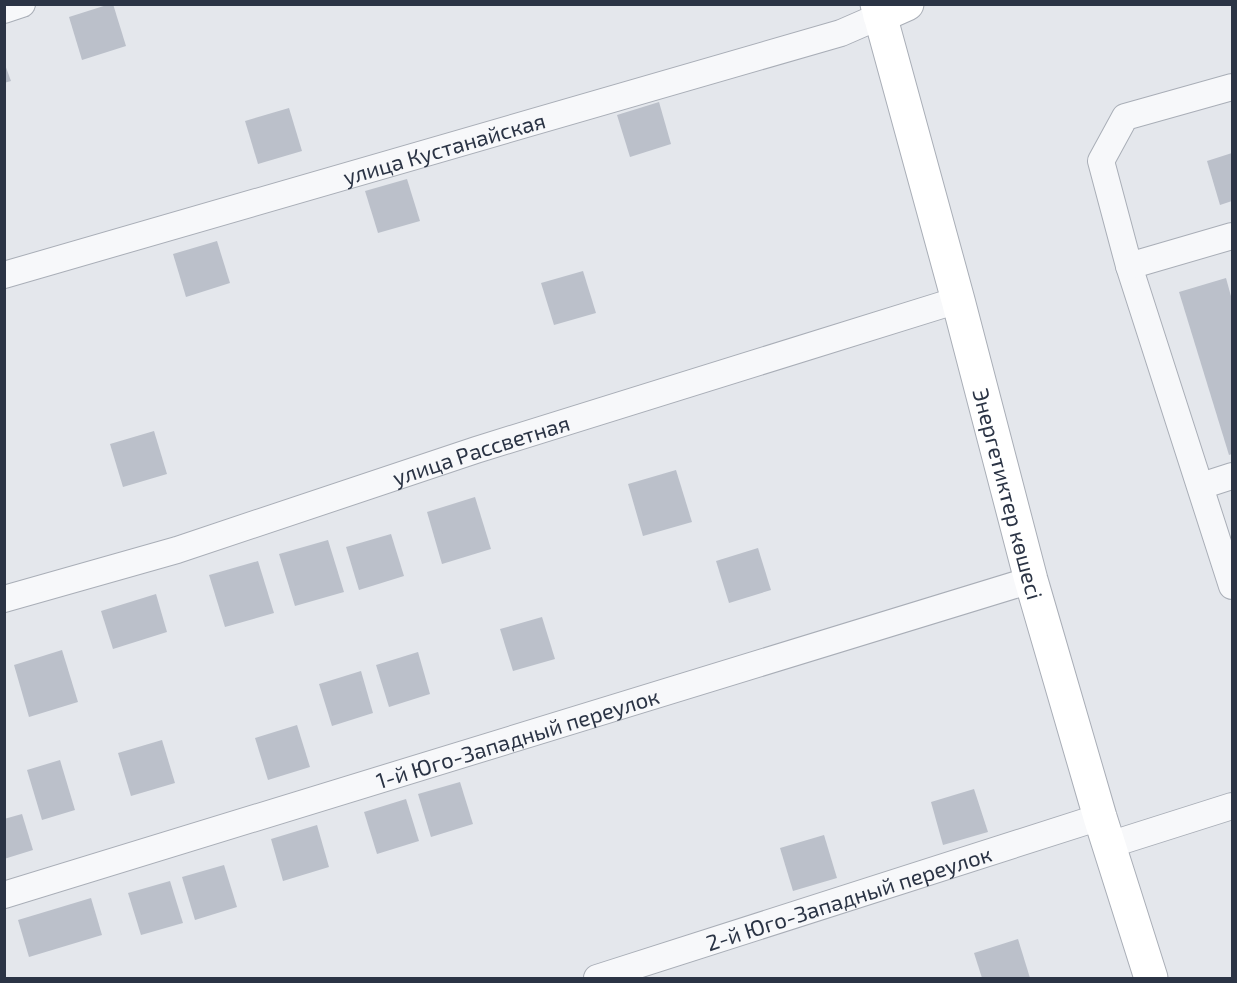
<svg xmlns="http://www.w3.org/2000/svg" width="1237" height="983" viewBox="0 0 1237 983" font-family="'Exo 2',sans-serif">
<style>
.building{fill:#bbc0ca}
.lines{fill:none;stroke-linecap:round;stroke-linejoin:round}
.minor-casing{stroke:#a9aeb7;stroke-width:28}
.secondary-casing{stroke:#a9aeb7;stroke-width:35}
.minor{stroke:#f7f8fa;stroke-width:26}
.secondary{stroke:#fff;stroke-width:33}
.labels{text-anchor:middle;dominant-baseline:central;stroke-width:5;stroke-linejoin:round;paint-order:stroke}
.street-label{font-size:22px;fill:#2b3445;stroke:#f4f6f9}
</style>
<rect width="100%" height="100%" fill="#e4e7ec"/>
<g class="building">
<path d="M 110,4 L 113,4 L 126,46 L 82,60 L 69,17 Z"/>
<path d="M 4,62 L 11,81 L 4,83 Z"/>
<path d="M 659,102 L 671,144 L 630,157 L 617,115 Z"/>
<path d="M 289,108 L 302,151 L 258,164 L 245,121 Z"/>
<path d="M 1232,153 L 1232,201 L 1220,205 L 1207,161 Z"/>
<path d="M 407,179 L 420,221 L 378,233 L 365,191 Z"/>
<path d="M 217,241 L 230,283 L 186,297 L 173,254 Z"/>
<path d="M 583,271 L 596,313 L 554,325 L 541,283 Z"/>
<path d="M 1226,278 L 1232,300 L 1232,454 L 1229,455 L 1179,292 Z"/>
<path d="M 154,431 L 167,474 L 123,487 L 110,444 Z"/>
<path d="M 676,470 L 692,522 L 643,536 L 628,484 Z"/>
<path d="M 475,497 L 491,549 L 442,564 L 427,512 Z"/>
<path d="M 391,534 L 404,576 L 359,590 L 346,547 Z"/>
<path d="M 328,540 L 344,592 L 295,606 L 279,554 Z"/>
<path d="M 758,548 L 771,590 L 729,603 L 716,561 Z"/>
<path d="M 258,561 L 274,613 L 225,627 L 209,575 Z"/>
<path d="M 156,594 L 167,632 L 113,649 L 101,611 Z"/>
<path d="M 542,617 L 555,659 L 513,671 L 500,629 Z"/>
<path d="M 62,650 L 78,702 L 29,717 L 14,665 Z"/>
<path d="M 418,652 L 430,694 L 389,707 L 376,665 Z"/>
<path d="M 361,671 L 373,713 L 332,726 L 319,684 Z"/>
<path d="M 297,725 L 310,767 L 268,780 L 255,738 Z"/>
<path d="M 162,740 L 175,783 L 131,796 L 118,753 Z"/>
<path d="M 60,760 L 75,810 L 42,820 L 27,770 Z"/>
<path d="M 460,782 L 473,824 L 431,837 L 418,794 Z"/>
<path d="M 974,789 L 988,832 L 943,845 L 931,802 Z"/>
<path d="M 406,799 L 419,841 L 377,854 L 364,812 Z"/>
<path d="M 22,814 L 33,850 L 4,859 L 4,819 Z"/>
<path d="M 317,825 L 329,867 L 283,881 L 271,839 Z"/>
<path d="M 824,835 L 837,878 L 793,891 L 780,848 Z"/>
<path d="M 224,865 L 237,907 L 195,920 L 182,877 Z"/>
<path d="M 170,881 L 183,923 L 141,935 L 128,893 Z"/>
<path d="M 91,898 L 102,935 L 29,957 L 18,920 Z"/>
<path d="M 1018,939 L 1030,978 L 982,978 L 974,953 Z"/>
</g>
<g class="lines">
<defs>
<g id="minor">
<path d="M 4,10 L 22,4"/>
<path d="M 1232,87 L 1125,117 L 1101,161 L 1129,266 L 1232,586"/>
<path d="M 1129,266 L 1232,236"/>
<path id="s1" d="M 4,275 L 841,33 L 880,16"/>
<path d="M 1201,486 L 1232,476"/>
<path id="s2" d="M 4,599 L 177,550 L 476,450 L 958,300"/>
<path d="M 1109,845 L 1232,806"/>
<path id="s3" d="M 4,895 L 1031,580"/>
<path id="s4" d="M 597,978 L 1100,817"/>
</g>
<g id="secondary">
<path id="s5" d="M 877,4 L 958,300 L 1031,580 L 1100,817 L 1151,978"/>
<path d="M 880,16 L 907,4"/>
</g>
</defs>
<use href="#minor" class="minor-casing"/>
<use href="#secondary" class="secondary-casing"/>
<use href="#minor" class="minor"/>
<use href="#secondary" class="secondary"/>
</g>
<g class="labels">
<g class="street-label">
<text stroke="none"><textPath href="#s1" startOffset="458">улица Кустанайская</textPath></text>
<text stroke="none"><textPath href="#s2" startOffset="500">улица Рассветная</textPath></text>
<text stroke="none"><textPath href="#s5" startOffset="507">Энергетиктер көшесі</textPath></text>
<text stroke="none"><textPath href="#s3" startOffset="537">1-й Юго-Западный переулок</textPath></text>
<text stroke="none"><textPath href="#s4" startOffset="264">2-й Юго-Западный переулок</textPath></text>
</g>
</g>
<rect width="1237" height="983" fill="none" stroke="#2b3445" stroke-width="12"/>
</svg>
